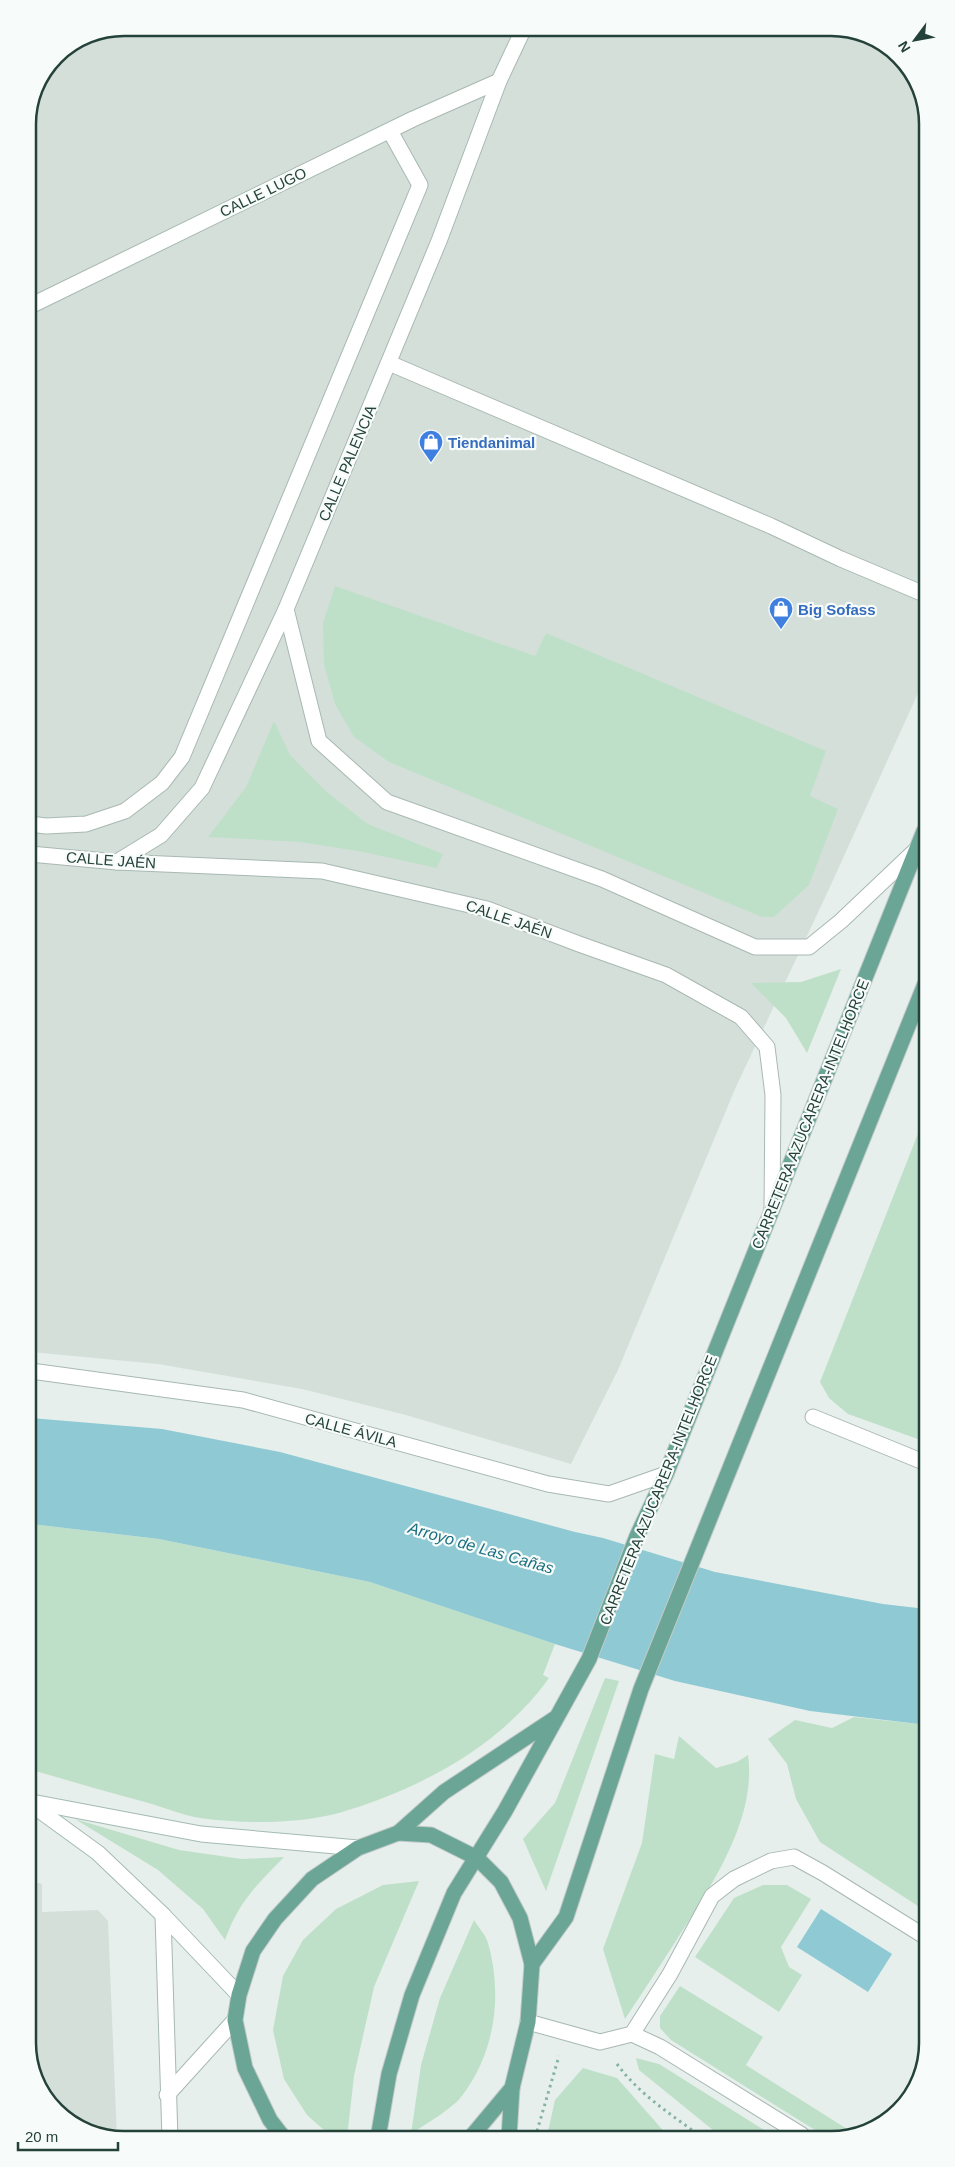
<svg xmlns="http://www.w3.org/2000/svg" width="955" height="2167" viewBox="0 0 955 2167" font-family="Arial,sans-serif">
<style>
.built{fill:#d4dfda}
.green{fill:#bfe0c8}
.water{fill:#8ec9d4}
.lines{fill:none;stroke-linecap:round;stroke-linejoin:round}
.lane-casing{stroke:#a8b8b2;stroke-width:17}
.street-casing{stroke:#a8b8b2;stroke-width:17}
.secondary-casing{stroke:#a4bbb3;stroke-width:17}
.primary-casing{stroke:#c2cac8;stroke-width:17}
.path{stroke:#86b3a5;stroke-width:3;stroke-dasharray:2.5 4;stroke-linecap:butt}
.lane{stroke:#fff;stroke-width:15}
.street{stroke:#fff;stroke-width:15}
.secondary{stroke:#fff;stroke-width:15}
.primary{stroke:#6aa596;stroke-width:15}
.labels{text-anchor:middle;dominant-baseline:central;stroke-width:4.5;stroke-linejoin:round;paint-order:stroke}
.street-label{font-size:15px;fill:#24423a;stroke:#f7fbf9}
.shop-label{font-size:15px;font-weight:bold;fill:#366cbe;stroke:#f7fbf9;text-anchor:start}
.water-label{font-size:16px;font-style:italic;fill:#1c6f80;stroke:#f7fbf9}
.rim{fill:none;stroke:#24423a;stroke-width:2.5}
</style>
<rect width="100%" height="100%" fill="#e6efeb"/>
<g class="built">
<path d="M 125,28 L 837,28 L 889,47 L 922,93 L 924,680 L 829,889 L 735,1089 L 618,1370 L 571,1464 L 406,1415 L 302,1389 L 158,1364 L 31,1352 L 28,118 L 35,87 L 56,56 L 88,35 Z"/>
<path d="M 32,1881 L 42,1884 L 42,1912 L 98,1910 L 108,1921 L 117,2139 L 65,2119 L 33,2074 Z"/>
</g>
<g class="green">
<path d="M 335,586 L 535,656 L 546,633 L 826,751 L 810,796 L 838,809 L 809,885 L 774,917 L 762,917 L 389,762 L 354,737 L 335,704 L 324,665 L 323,623 Z"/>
<path d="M 274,721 L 290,755 L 328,793 L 368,824 L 443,854 L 437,868 L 358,851 L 300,842 L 208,837 L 246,787 Z"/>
<path d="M 841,969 L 807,1053 L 786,1018 L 751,983 L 801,982 Z"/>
<path d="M 925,1116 L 926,1442 L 848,1414 L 829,1398 L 820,1382 Z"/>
<path d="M 31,1524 L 159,1539 L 370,1582 L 555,1644 L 543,1675 L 549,1678 C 501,1746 418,1790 339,1813 C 297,1824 243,1824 200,1818 C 182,1815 163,1807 145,1802 C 107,1792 70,1781 32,1770 Z"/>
<path d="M 605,1678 L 619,1681 L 546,1891 L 523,1839 L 555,1803 Z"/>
<path d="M 854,1717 L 927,1725 L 927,1912 L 820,1842 L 796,1799 L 787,1764 L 768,1739 L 795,1720 L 832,1728 Z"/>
<path d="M 679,1736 L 716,1768 L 737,1762 L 748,1755 C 757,1818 712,1885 679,1936 C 661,1964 643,1992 625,2019 L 603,1949 L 642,1843 L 655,1754 L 674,1759 Z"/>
<path d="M 75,1819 L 179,1850 L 242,1859 L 284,1857 C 256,1886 239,1901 225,1940 L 203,1909 L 158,1870 Z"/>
<path d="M 419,1881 L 374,1987 L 354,2076 L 347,2138 L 333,2138 L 307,2115 L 284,2079 L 273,2030 L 283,1976 L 303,1940 L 336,1909 L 383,1885 Z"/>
<path d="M 763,1885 L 787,1885 L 811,1899 L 781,1947 L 789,1967 L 802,1975 L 779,2012 L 695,1957 L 734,1898 Z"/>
<path d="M 474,1920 C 478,1927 486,1935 488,1943 C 503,1995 495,2054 461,2097 C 452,2109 424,2125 411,2134 L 421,2065 L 440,1998 Z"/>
<path d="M 680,1986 L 763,2037 L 746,2065 L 855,2134 L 823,2135 L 671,2040 L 660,2028 L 660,2016 Z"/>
<path d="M 636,2058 L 659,2064 L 772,2135 L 719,2135 L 639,2070 Z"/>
<path d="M 583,2068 L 617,2078 L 668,2136 L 547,2136 L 555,2100 Z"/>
</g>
<g class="water">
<path d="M 31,1418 L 162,1429 L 280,1452 L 575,1532 L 603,1538 L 715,1572 L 883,1604 L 926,1609 L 927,1725 L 810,1711 L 675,1681 L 555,1644 L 370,1582 L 159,1539 L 31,1524 Z"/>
<path d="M 821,1909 L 892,1954 L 868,1992 L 797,1947 Z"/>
</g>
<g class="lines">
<defs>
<g id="lane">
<path d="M 389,363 L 771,526 L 841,559 L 924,594"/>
<path d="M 30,824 L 46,826 L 86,824 L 125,811 L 162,783 L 182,757 L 420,185 L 390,131"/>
<path d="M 813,1417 L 926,1463"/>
<path d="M 528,2022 L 600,2042 L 632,2034 L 660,2047 L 802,2135"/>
<path d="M 632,2034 L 670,1974 L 712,1896 L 734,1879 L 771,1861 L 794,1857 L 823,1873 L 924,1936"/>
</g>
<g id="street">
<path d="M 28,307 L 413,119 L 499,81"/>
<path d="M 286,609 L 319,741 L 387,802 L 602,879 L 755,947 L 809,947 L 841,921 L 917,849"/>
<path d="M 30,854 L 117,862 L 322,871 L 487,909 L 579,944 L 666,975 L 741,1017 L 767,1047 L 773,1095 L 772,1209"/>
<path d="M 117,862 L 161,835 L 202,788 L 286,609 L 439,241 L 499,81 L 524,28"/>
<path d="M 31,1371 L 243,1400 L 548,1484 L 609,1494 L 666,1474"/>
<path d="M 163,1915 L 170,2139"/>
<path d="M 167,2095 L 235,2020"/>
</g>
<g id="secondary">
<path d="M 32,1802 L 201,1834 L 358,1848"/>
<path d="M 32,1805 L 98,1853 L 163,1915 L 239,1995"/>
</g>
<g id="primary">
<path d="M 398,1833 L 431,1835 L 477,1858 L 501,1882 L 520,1918 L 532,1964 L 528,2022 L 512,2088 L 471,2137"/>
<path d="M 532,1964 L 566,1917 L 641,1689 L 925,984"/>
<path d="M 509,2137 L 512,2088"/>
<path d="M 284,2138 L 270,2120 L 245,2068 L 235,2020 L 239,1995 L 253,1951 L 275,1919 L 312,1879 L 358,1848 L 398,1833 L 444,1792 L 554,1719"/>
<path d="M 378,2138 L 389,2074 L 412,1995 L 454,1893 L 505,1811 L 589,1659 L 637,1536 L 666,1474 L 924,831"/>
</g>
</defs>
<use href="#lane" class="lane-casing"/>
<use href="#street" class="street-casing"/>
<use href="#secondary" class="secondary-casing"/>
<use href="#primary" class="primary-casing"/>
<g class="path">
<path d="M 617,2064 C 638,2093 670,2114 699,2135"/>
<path d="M 537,2131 L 559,2056"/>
</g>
<use href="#lane" class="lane"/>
<use href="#street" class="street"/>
<use href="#secondary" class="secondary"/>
<use href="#primary" class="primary"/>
</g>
<defs>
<symbol id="shop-pin" viewBox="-11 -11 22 30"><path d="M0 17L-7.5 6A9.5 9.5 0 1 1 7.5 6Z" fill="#3f7fe0" stroke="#f7fbf9"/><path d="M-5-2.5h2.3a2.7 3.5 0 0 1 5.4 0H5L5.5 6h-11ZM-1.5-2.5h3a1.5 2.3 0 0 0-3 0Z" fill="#fff"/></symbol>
</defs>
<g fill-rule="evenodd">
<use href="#shop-pin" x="417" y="428" width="28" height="38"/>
<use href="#shop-pin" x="767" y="595" width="28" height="38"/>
</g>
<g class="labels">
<g class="street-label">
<text transform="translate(263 192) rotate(-26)">CALLE LUGO</text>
<text transform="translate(347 463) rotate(-67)">CALLE PALENCIA</text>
<text transform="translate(111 860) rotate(4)">CALLE JAÉN</text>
<text transform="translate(509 919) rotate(19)">CALLE JAÉN</text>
<text transform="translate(810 1114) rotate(-68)">CARRETERA AZUCARERA-INTELHORCE</text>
<text transform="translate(351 1430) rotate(15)">CALLE ÁVILA</text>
<text transform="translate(658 1490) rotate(-68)">CARRETERA AZUCARERA-INTELHORCE</text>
</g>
<g class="shop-label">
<text x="448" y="442">Tiendanimal</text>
<text x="798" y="609">Big Sofass</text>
</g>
<g class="water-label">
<text transform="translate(481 1548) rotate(16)">Arroyo de Las Cañas</text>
</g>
</g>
<path d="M0 0H955V2167H0ZM124 36H831A88 88 0 0 1 919 124V2043A88 88 0 0 1 831 2131H124A88 88 0 0 1 36 2043V124A88 88 0 0 1 124 36Z" fill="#f7fbf9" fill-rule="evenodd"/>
<path class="rim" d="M124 36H831A88 88 0 0 1 919 124V2043A88 88 0 0 1 831 2131H124A88 88 0 0 1 36 2043V124A88 88 0 0 1 124 36Z"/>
<g transform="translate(915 40) rotate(238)" stroke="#f7fbf9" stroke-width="4" paint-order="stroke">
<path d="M0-4L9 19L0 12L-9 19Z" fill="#24423a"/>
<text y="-8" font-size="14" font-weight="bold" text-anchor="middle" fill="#24423a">N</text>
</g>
<path d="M18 2142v8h100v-8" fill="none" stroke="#24423a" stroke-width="2.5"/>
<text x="25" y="2142" font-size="15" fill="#24423a" stroke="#f7fbf9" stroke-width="4" paint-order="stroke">20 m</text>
</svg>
